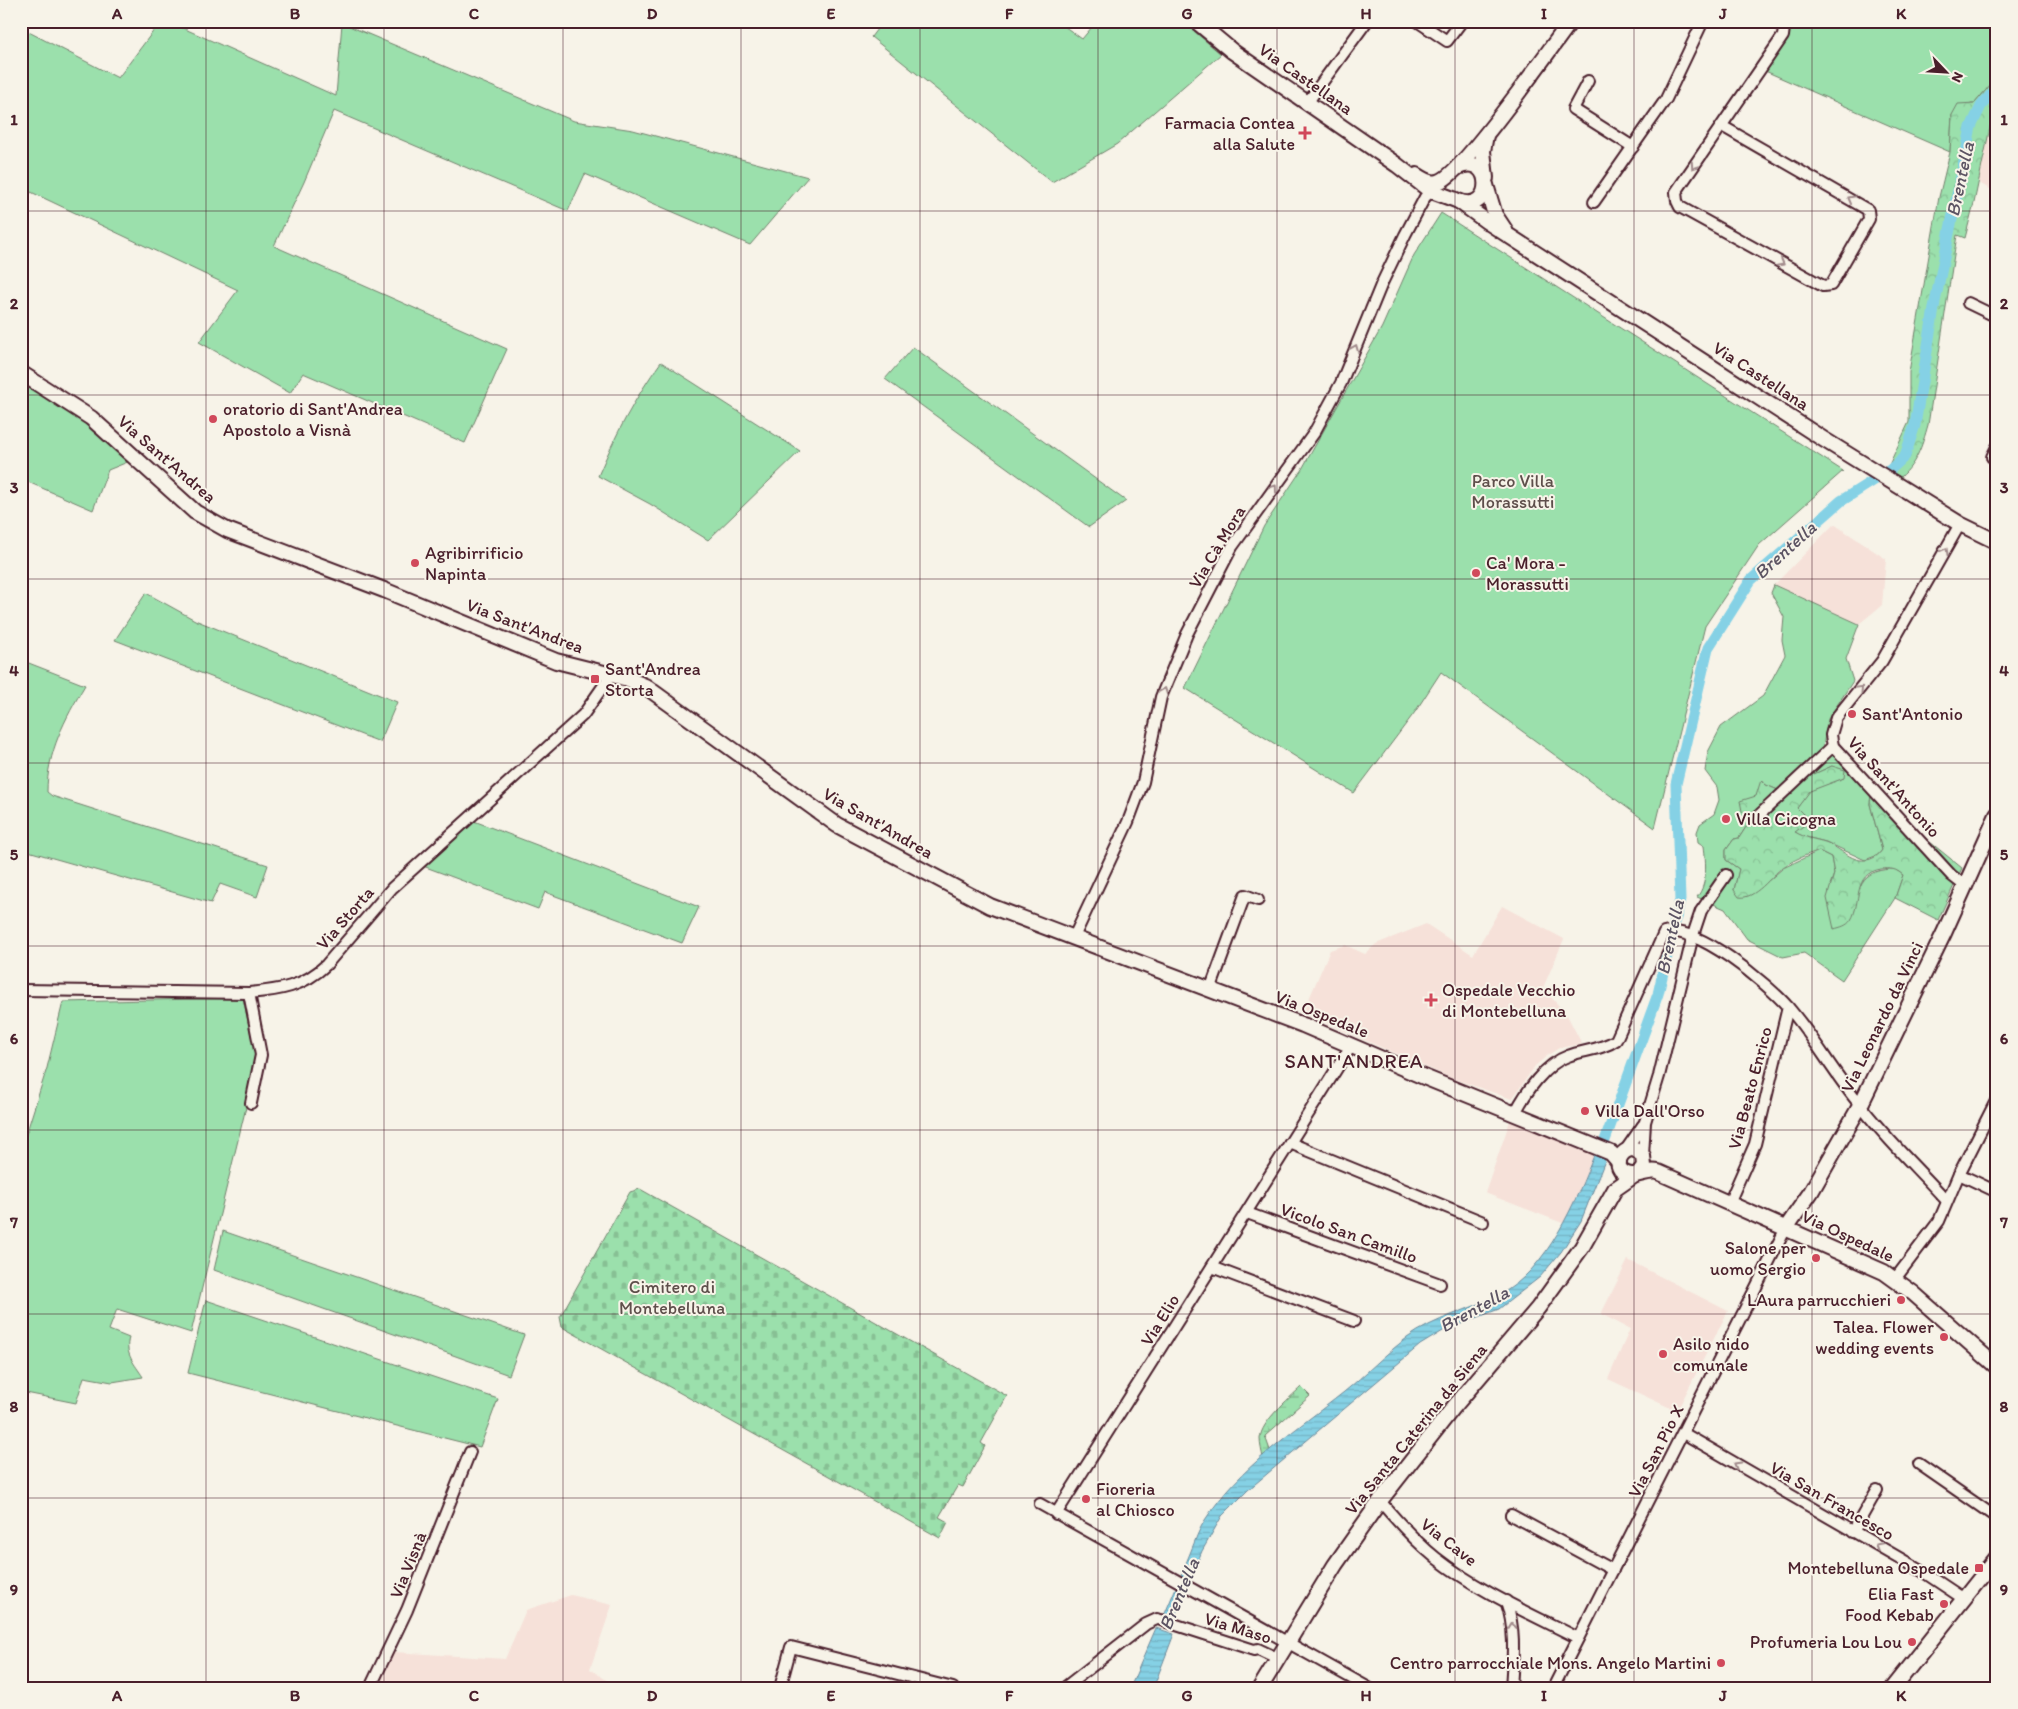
<svg xmlns="http://www.w3.org/2000/svg" width="2018" height="1709" viewBox="0 0 2018 1709" font-family="Itim,sans-serif">
<style>
.built{fill:#f6e1d9}
.green{fill:#9be0ac;stroke:#72806c}
.forest{fill:url(#forest-crowns);stroke:#72806c}
.wetland{fill:url(#wetland-marsh);stroke:#72806c}
.cemetery{fill:url(#cemetery-stones);stroke:#72806c}
.water{fill:url(#water-rules);stroke:#6d8a9b}
.lines{fill:none;stroke-linecap:round;stroke-linejoin:round}
.canal{stroke:#85d1e5;stroke-width:11}
.street-casing{stroke:#4a1f2b;stroke-width:14}
.secondary-casing{stroke:#4a1f2b;stroke-width:18}
.street{stroke:#f7f3e8;stroke-width:10}
.secondary{stroke:#f7f3e8;stroke-width:14}
.oneway{stroke:#a0898a}
.grid{fill:none;stroke:#4a1f2b;stroke-width:1;stroke-opacity:0.55}
.poi-dot{fill:#d1495b;stroke:#f7f3e8;stroke-width:2}
.labels{text-anchor:middle;dominant-baseline:central;stroke-width:4;stroke-linejoin:round;paint-order:stroke}
.street-label{font-size:18px;fill:#4a1f2b;stroke:#f7f3e8}
.poi-label{font-size:18px;fill:#4a1f2b;stroke:#f7f3e8;text-anchor:start}
.park-label{font-size:18px;fill:#5e4f4b;stroke:#f7f3e8}
.water-label{font-size:19px;font-style:italic;fill:#5c5463;stroke:#f7f3e8}
.quarter-label{font-size:20px;letter-spacing:1px;fill:#4a1f2b;stroke:#f7f3e8}
.neatline{fill:none;stroke:#4a1f2b;stroke-width:2}
.grid-label{font-size:16px;text-anchor:middle;font-weight:bold;fill:#4a1f2b}
</style>
<defs>
<pattern id="forest-crowns" width="20" height="18" patternUnits="userSpaceOnUse" patternTransform="scale(1.25)"><rect width="20" height="18" fill="#9be0ac"/><path d="M2 6a3 3 0 1 1 6 0M12 15a3 3 0 1 1 6 0" fill="none" stroke="#87c094"/></pattern>
<pattern id="wetland-marsh" width="20" height="14" patternUnits="userSpaceOnUse" patternTransform="scale(1.25)"><rect width="20" height="14" fill="#9be0ac"/><path d="M1 5h8M5 5V1M11 12h8M15 12V8" fill="none" stroke="#87c094"/></pattern>
<pattern id="cemetery-stones" width="16" height="16" patternUnits="userSpaceOnUse" patternTransform="scale(1.25)"><rect width="16" height="16" fill="#9be0ac"/><path d="M2 7V4a2 2 0 0 1 4 0v3zM10 15v-3a2 2 0 0 1 4 0v3z" fill="#87c094"/></pattern>
<pattern id="water-rules" width="6" height="5" patternUnits="userSpaceOnUse" patternTransform="scale(1.25)"><rect width="6" height="5" fill="#85d1e5"/><path d="M0 2.5h6" fill="none" stroke="#74b3c5"/></pattern>
</defs>
<rect width="100%" height="100%" fill="#f7f3e8"/>
<filter id="ink" filterUnits="userSpaceOnUse"><feTurbulence type="fractalNoise" baseFrequency=".02" numOctaves="2"/><feDisplacementMap in="SourceGraphic" scale="10" xChannelSelector="R" yChannelSelector="G"/><feConvolveMatrix kernelMatrix="1 2 1 2 8 2 1 2 1" color-interpolation-filters="sRGB"/></filter>
<g filter="url(#ink)">
<g class="built">
<path d="M 1997,102 L 1997,193 L 1970,178 Z"/>
<path d="M 1834,524 L 1886,559 L 1882,605 L 1859,624 L 1774,585 Z"/>
<path d="M 1502,906 L 1564,939 L 1543,988 L 1567,1015 L 1582,1044 L 1559,1048 L 1548,1055 L 1535,1066 L 1512,1099 L 1451,1078 L 1303,1013 L 1330,950 L 1345,945 L 1365,954 L 1376,944 L 1426,924 L 1473,955 Z"/>
<path d="M 1511,1118 L 1595,1153 L 1565,1224 L 1485,1193 Z"/>
<path d="M 1628,1260 L 1728,1311 L 1677,1411 L 1608,1379 L 1630,1329 L 1601,1314 Z"/>
<path d="M 571,1595 L 612,1605 L 590,1669 L 618,1688 L 378,1688 L 394,1652 L 505,1659 L 526,1610 Z"/>
</g>
<g class="green">
<path d="M 161,21 L 167,21 L 336,96 L 342,23 L 574,121 L 633,130 L 808,177 L 750,245 L 585,174 L 568,211 L 334,111 L 304,182 L 274,246 L 507,349 L 465,443 L 303,373 L 290,393 L 199,342 L 238,290 L 31,192 L 21,207 L 21,28 L 118,78 Z"/>
<path d="M 883,21 L 1057,21 L 1082,39 L 1097,21 L 1182,21 L 1221,54 L 1117,144 L 1052,182 L 871,37 Z"/>
<path d="M 1788,21 L 1997,21 L 1997,77 L 1975,103 L 1971,103 L 1952,115 L 1950,152 L 1756,67 Z"/>
<path d="M 1441,213 L 1843,471 L 1759,545 L 1705,626 L 1655,828 L 1441,672 L 1415,712 L 1354,793 L 1185,688 L 1264,526 L 1302,469 L 1382,327 L 1414,255 Z"/>
<path d="M 913,347 L 1126,501 L 1089,527 L 885,379 Z"/>
<path d="M 661,362 L 800,451 L 708,540 L 650,504 L 598,476 C 615,436 635,397 661,362 Z"/>
<path d="M 21,380 L 85,422 L 130,461 L 108,470 L 93,510 L 21,479 Z"/>
<path d="M 1774,585 L 1859,624 L 1846,659 L 1853,681 L 1828,719 L 1823,746 L 1871,794 L 1870,804 L 1882,850 L 1878,855 L 1865,860 L 1826,842 L 1802,836 L 1795,832 L 1806,817 L 1797,808 L 1810,790 L 1844,778 L 1832,766 L 1778,790 L 1766,785 L 1762,780 L 1748,824 L 1739,838 L 1734,839 L 1726,850 L 1726,860 L 1739,869 L 1734,890 L 1760,888 L 1783,868 L 1819,851 L 1831,857 L 1834,874 L 1830,885 L 1854,911 C 1858,883 1864,869 1895,869 L 1903,875 L 1895,898 L 1842,980 L 1804,953 L 1783,957 L 1747,939 L 1725,909 L 1697,897 C 1708,884 1706,862 1704,846 L 1698,842 L 1697,832 L 1700,824 L 1714,814 L 1719,800 L 1717,787 L 1705,771 L 1708,752 L 1721,727 L 1763,696 L 1785,655 L 1782,640 L 1784,617 L 1771,593 Z"/>
<path d="M 146,593 L 195,620 L 397,702 L 380,742 L 115,640 Z"/>
<path d="M 21,660 L 85,685 C 65,719 47,752 47,792 L 52,796 L 268,865 L 257,897 L 220,884 L 211,903 L 21,849 Z"/>
<path d="M 474,821 L 699,907 L 682,943 L 545,892 L 538,909 L 423,866 Z"/>
<path d="M 243,998 L 255,1054 L 248,1099 L 191,1333 L 117,1309 L 109,1330 L 129,1338 C 124,1354 135,1364 143,1377 L 112,1382 L 84,1377 L 76,1403 L 21,1392 L 21,1150 L 47,1068 L 63,1002 Z"/>
<path d="M 223,1231 L 524,1335 L 509,1375 L 214,1270 Z"/>
<path d="M 206,1300 L 498,1399 L 480,1447 L 188,1373 Z"/>
</g>
<g class="forest">
<path d="M 1997,77 L 1997,107 L 1992,118 L 1974,203 L 1965,238 L 1957,235 L 1928,425 C 1922,446 1916,466 1897,480 L 1884,471 L 1889,465 L 1909,422 L 1909,372 L 1939,197 L 1950,152 L 1952,115 L 1958,104 L 1975,103 Z"/>
<path d="M 1832,766 L 1845,770 L 1844,778 L 1810,791 L 1797,808 L 1806,817 L 1806,824 L 1795,832 C 1805,838 1815,839 1825,842 C 1837,846 1852,862 1865,860 C 1872,860 1879,855 1882,850 L 1870,804 L 1871,794 L 1962,868 L 1938,920 L 1895,898 L 1903,875 C 1896,869 1891,868 1881,869 C 1852,874 1862,902 1851,920 C 1847,926 1841,927 1834,929 L 1827,898 L 1834,874 L 1831,857 L 1819,851 C 1806,854 1794,860 1783,867 C 1771,876 1755,900 1739,897 L 1734,890 L 1739,869 L 1726,860 L 1726,850 L 1734,839 L 1739,838 L 1748,824 L 1748,817 L 1742,811 L 1740,801 L 1756,796 L 1761,780 L 1766,785 L 1778,790 Z"/>
</g>
<path class="wetland" d="M 1301,1387 L 1310,1396 L 1265,1436 L 1271,1453 L 1263,1458 C 1262,1452 1260,1445 1260,1439 C 1261,1421 1289,1399 1301,1387 Z"/>
<path class="cemetery" d="M 640,1189 L 1007,1396 L 981,1443 L 985,1446 L 963,1487 L 958,1485 L 939,1517 L 948,1522 L 940,1538 L 562,1327 L 560,1317 L 630,1192 Z"/>
<g class="water">
<path d="M 1595,1153 L 1606,1158 L 1581,1221 L 1561,1252 L 1540,1277 L 1499,1309 L 1443,1331 L 1420,1345 L 1248,1490 L 1222,1516 L 1202,1551 L 1173,1621 L 1163,1618 C 1173,1595 1182,1573 1191,1551 C 1195,1541 1199,1529 1205,1520 C 1239,1467 1295,1431 1344,1392 C 1365,1375 1385,1354 1407,1338 C 1435,1318 1469,1310 1499,1295 C 1548,1270 1576,1200 1595,1153 Z"/>
<path d="M 1156,1628 L 1174,1634 L 1154,1686 L 1153,1688 L 1130,1688 Z"/>
</g>
<g class="lines">
<path class="canal" d="M 1599,1157 L 1658,994 L 1680,900 L 1676,784 L 1708,648 L 1751,580 L 1841,501 L 1890,470 L 1905,456 L 1915,425 L 1935,302 L 1971,127 L 1981,106 L 1997,87"/>
<defs>
<g id="street">
<path d="M 1417,21 L 1447,41 L 1462,21"/>
<path d="M 1588,81 L 1573,109 L 1633,147"/>
<path d="M 1307,103 L 1367,21"/>
<path d="M 1722,126 L 1868,210 L 1869,219 L 1831,285 L 1823,286 L 1680,207 L 1677,201 L 1676,192 L 1783,36 L 1784,28 L 1774,21"/>
<path d="M 1594,202 L 1666,99 L 1703,21"/>
<path d="M 1968,303 L 1997,317"/>
<path d="M 1992,457 L 1997,447"/>
<path d="M 1960,524 L 1882,661 L 1836,718 L 1831,735 L 1833,746 L 1951,875 L 1965,886"/>
<path d="M 1755,819 L 1833,746"/>
<path d="M 1073,939 L 1128,822 L 1143,782 L 1161,697 L 1187,634 L 1232,547 L 1314,433 L 1341,383 L 1382,283 L 1405,235 L 1425,197 L 1431,192"/>
<path d="M 21,990 L 249,993 C 280,990 303,987 326,965 L 392,888 L 583,715 L 611,675"/>
<path d="M 1210,990 L 1245,895 L 1258,900"/>
<path d="M 249,993 L 261,1055 L 251,1103"/>
<path d="M 1515,1113 C 1526,1092 1545,1064 1568,1056 C 1583,1050 1602,1050 1616,1040 L 1664,933 C 1694,922 1768,984 1788,1007 C 1814,1037 1834,1074 1860,1105 C 1886,1139 1918,1169 1947,1201"/>
<path d="M 1290,1143 L 1483,1222"/>
<path d="M 1625,1151 L 1643,1125"/>
<path d="M 1643,1156 L 1645,1122 L 1659,1076 L 1693,935 L 1701,911 L 1726,875"/>
<path d="M 1959,1174 L 1997,1192"/>
<path d="M 1729,1203 L 1755,1144 L 1788,1007"/>
<path d="M 1247,1213 L 1440,1284"/>
<path d="M 1212,1267 L 1354,1321"/>
<path d="M 1895,1279 L 1939,1221 L 1959,1174 L 1997,1099"/>
<path d="M 1683,1433 L 1922,1571 L 1964,1599"/>
<path d="M 1919,1464 L 1997,1518"/>
<path d="M 1380,1501 C 1397,1521 1415,1541 1436,1558 C 1478,1591 1531,1614 1578,1638"/>
<path d="M 1040,1504 L 1369,1688"/>
<path d="M 1056,1514 L 1351,1046"/>
<path d="M 1511,1515 L 1613,1570"/>
<path d="M 1853,1532 L 1877,1490"/>
<path d="M 1506,1601 C 1516,1629 1513,1658 1511,1688"/>
<path d="M 1161,1620 L 1254,1650 L 1258,1649 L 1277,1658"/>
<path d="M 370,1688 L 407,1610 L 470,1452"/>
<path d="M 780,1688 L 791,1647 L 953,1688"/>
<path d="M 1064,1688 L 1146,1624 L 1157,1619"/>
<path d="M 1553,1688 L 1786,1228"/>
</g>
<g id="secondary">
<path d="M 1196,21 L 1232,51 L 1397,165 L 1429,190 L 1456,200"/>
<path d="M 1458,167 C 1494,151 1495,216 1458,201"/>
<path d="M 1417,175 C 1423,179 1431,184 1438,182 C 1461,177 1551,47 1571,21"/>
<path d="M 1486,178 L 1483,151 L 1486,135"/>
<path d="M 1486,185 L 1495,215 L 1505,230"/>
<path d="M 1460,202 L 1486,221 L 1823,439 L 1960,524 L 1997,542"/>
<path d="M 21,373 L 91,418 L 195,512 L 227,530 L 384,590 L 556,661 L 628,679 L 645,686 L 837,825 L 990,906 L 1303,1025 L 1424,1077 L 1611,1153 L 1619,1162"/>
<path d="M 1638,1174 L 1644,1166 L 1643,1156 L 1635,1149 C 1620,1148 1611,1168 1627,1174 C 1637,1178 1647,1169 1658,1172 L 1884,1272 L 1913,1293 L 1997,1367"/>
<path d="M 1786,1228 L 1811,1192 L 1860,1106 L 1944,933 L 1997,815"/>
<path d="M 1260,1688 L 1335,1565 L 1380,1501 L 1453,1408 L 1538,1308 L 1582,1247 L 1615,1189 L 1635,1175"/>
<path d="M 1893,1688 L 1997,1557"/>
</g>
</defs>
<use href="#street" class="street-casing"/>
<use href="#secondary" class="secondary-casing"/>
<use href="#street" class="street"/>
<use href="#secondary" class="secondary"/>
</g>
<defs><path id="oneway-chevron" d="M-2-3.5L2.5 0L-2 3.5" fill="none" stroke-width="1.6" stroke-linecap="round" stroke-linejoin="round" transform="scale(1.25)"/></defs>
<g class="oneway">
<use href="#oneway-chevron" transform="translate(1694 166) rotate(124)"/>
<use href="#oneway-chevron" transform="translate(1851 199) rotate(-151)"/>
<use href="#oneway-chevron" transform="translate(1781 263) rotate(29)"/>
<use href="#oneway-chevron" transform="translate(1355 348) rotate(-68)"/>
<use href="#oneway-chevron" transform="translate(1274 488) rotate(-54)"/>
<use href="#oneway-chevron" transform="translate(1945 551) rotate(-61)"/>
<use href="#oneway-chevron" transform="translate(1860 689) rotate(-47)"/>
<use href="#oneway-chevron" transform="translate(1164 691) rotate(-69)"/>
<use href="#oneway-chevron" transform="translate(1737 1465) rotate(-150)"/>
<use href="#oneway-chevron" transform="translate(1878 1546) rotate(-151)"/>
<use href="#oneway-chevron" transform="translate(1512 1626) rotate(-96)"/>
</g>
</g>
<path class="grid" d="M 206,21 L 206,1688M 384,21 L 384,1688M 563,21 L 563,1688M 741,21 L 741,1688M 920,21 L 920,1688M 1098,21 L 1098,1688M 1277,21 L 1277,1688M 1455,21 L 1455,1688M 1634,21 L 1634,1688M 1812,21 L 1812,1688M 21,211 L 1997,211M 21,395 L 1997,395M 21,579 L 1997,579M 21,763 L 1997,763M 21,946 L 1997,946M 21,1130 L 1997,1130M 21,1314 L 1997,1314M 21,1498 L 1997,1498"/>
<g class="poi-dot">
<path d="M1302.5 125.5h5v5h5v5h-5v5h-5v-5h-5v-5h5z"/>
<circle cx="213" cy="419" r="5"/>
<circle cx="415" cy="563" r="5"/>
<circle cx="1476" cy="573" r="5"/>
<rect x="590" y="674" width="10" height="10" rx="2.5"/>
<circle cx="1852" cy="714" r="5"/>
<circle cx="1726" cy="819" r="5"/>
<path d="M1428.5 992.5h5v5h5v5h-5v5h-5v-5h-5v-5h5z"/>
<circle cx="1585" cy="1111" r="5"/>
<circle cx="1816" cy="1258" r="5"/>
<circle cx="1901" cy="1300" r="5"/>
<circle cx="1944" cy="1337" r="5"/>
<circle cx="1663" cy="1354" r="5"/>
<circle cx="1086" cy="1499" r="5"/>
<rect x="1974" y="1563" width="10" height="10" rx="2.5"/>
<circle cx="1944" cy="1604" r="5"/>
<circle cx="1912" cy="1642" r="5"/>
<circle cx="1721" cy="1663" r="5"/>
</g>
<g class="labels">
<g class="street-label">
<text transform="translate(1306 79) rotate(35)">Via Castellana</text>
<text transform="translate(1761 376) rotate(33)">Via Castellana</text>
<text transform="translate(167 459) rotate(41)">Via Sant'Andrea</text>
<text transform="translate(1217 547) rotate(-59)">Via Cà Mora</text>
<text transform="translate(525 626) rotate(21)">Via Sant'Andrea</text>
<text transform="translate(1894 787) rotate(48)">Via Sant'Antonio</text>
<text transform="translate(878 823) rotate(30)">Via Sant'Andrea</text>
<text transform="translate(345 918) rotate(-49)">Via Storta</text>
<text transform="translate(1322 1014) rotate(22)">Via Ospedale</text>
<text transform="translate(1882 1017) rotate(-64)">Via Leonardo da Vinci</text>
<text transform="translate(1750 1088) rotate(-75)">Via Beato Enrico</text>
<text transform="translate(1349 1233) rotate(20)">Vicolo San Camillo</text>
<text transform="translate(1848 1236) rotate(25)">Via Ospedale</text>
<text transform="translate(1160 1320) rotate(-58)">Via Elio</text>
<text transform="translate(1416 1429) rotate(-51)">Via Santa Caterina da Siena</text>
<text transform="translate(1656 1451) rotate(-63)">Via San Pio X</text>
<text transform="translate(1832 1501) rotate(30)">Via San Francesco</text>
<text transform="translate(1449 1542) rotate(38)">Via Cave</text>
<text transform="translate(408 1565) rotate(-68)">Via Visnà</text>
<text transform="translate(1238 1628) rotate(17)">Via Maso</text>
</g>
<g class="poi-label">
<text x="1295" y="123" text-anchor="end">Farmacia Contea<tspan x="1295" dy="21">alla Salute</tspan></text>
<text x="223" y="409">oratorio di Sant'Andrea<tspan x="223" dy="21">Apostolo a Visnà</tspan></text>
<text x="425" y="553">Agribirrificio<tspan x="425" dy="21">Napinta</tspan></text>
<text x="1486" y="563">Ca' Mora -<tspan x="1486" dy="21">Morassutti</tspan></text>
<text x="605" y="669">Sant'Andrea<tspan x="605" dy="21">Storta</tspan></text>
<text x="1862" y="714">Sant'Antonio</text>
<text x="1736" y="819">Villa Cicogna</text>
<text x="1442" y="990">Ospedale Vecchio<tspan x="1442" dy="21">di Montebelluna</tspan></text>
<text x="1595" y="1111">Villa Dall'Orso</text>
<text x="1806" y="1248" text-anchor="end">Salone per<tspan x="1806" dy="21">uomo Sergio</tspan></text>
<text x="1891" y="1300" text-anchor="end">LAura parrucchieri</text>
<text x="1934" y="1327" text-anchor="end">Talea. Flower<tspan x="1934" dy="21">wedding events</tspan></text>
<text x="1673" y="1344">Asilo nido<tspan x="1673" dy="21">comunale</tspan></text>
<text x="1096" y="1489">Fioreria<tspan x="1096" dy="21">al Chiosco</tspan></text>
<text x="1969" y="1568" text-anchor="end">Montebelluna Ospedale</text>
<text x="1934" y="1594" text-anchor="end">Elia Fast<tspan x="1934" dy="21">Food Kebab</tspan></text>
<text x="1902" y="1642" text-anchor="end">Profumeria Lou Lou</text>
<text x="1711" y="1663" text-anchor="end">Centro parrocchiale Mons. Angelo Martini</text>
</g>
<g class="park-label">
<text x="1513" y="481">Parco Villa<tspan x="1513" dy="21">Morassutti</tspan></text>
<text x="672" y="1287">Cimitero di<tspan x="672" dy="21">Montebelluna</tspan></text>
</g>
<g class="water-label">
<text transform="translate(1960 179) rotate(-78)">Brentella</text>
<text transform="translate(1785 550) rotate(-42)">Brentella</text>
<text transform="translate(1670 937) rotate(-78)">Brentella</text>
<text transform="translate(1474 1309) rotate(-29)">Brentella</text>
<text transform="translate(1179 1594) rotate(-67)">Brentella</text>
</g>
<g class="quarter-label">
<text x="1354" y="1061">SANT'ANDREA</text>
</g>
</g>
<rect width="2018" height="1709" fill="none" stroke="#f7f3e8" stroke-width="55"/>
<g transform="translate(1946 72) rotate(115)" stroke="#f7f3e8" stroke-width="4" paint-order="stroke">
<path d="M0-4L9 19L0 12L-9 19Z" fill="#4a1f2b"/>
<text y="-8" font-size="14" font-weight="bold" text-anchor="middle" fill="#4a1f2b">N</text>
</g>
<rect x="28" y="28" width="1962" height="1654" class="neatline"/>
<g class="grid-label">
<text x="117" y="19">A</text>
<text x="295" y="19">B</text>
<text x="474" y="19">C</text>
<text x="652" y="19">D</text>
<text x="831" y="19">E</text>
<text x="1009" y="19">F</text>
<text x="1187" y="19">G</text>
<text x="1366" y="19">H</text>
<text x="1544" y="19">I</text>
<text x="1723" y="19">J</text>
<text x="1901" y="19">K</text>
<text x="14" y="125">1</text>
<text x="2004" y="125">1</text>
<text x="14" y="309">2</text>
<text x="2004" y="309">2</text>
<text x="14" y="493">3</text>
<text x="2004" y="493">3</text>
<text x="14" y="676">4</text>
<text x="2004" y="676">4</text>
<text x="14" y="860">5</text>
<text x="2004" y="860">5</text>
<text x="14" y="1044">6</text>
<text x="2004" y="1044">6</text>
<text x="14" y="1228">7</text>
<text x="2004" y="1228">7</text>
<text x="14" y="1412">8</text>
<text x="2004" y="1412">8</text>
<text x="14" y="1595">9</text>
<text x="2004" y="1595">9</text>
<text x="117" y="1701">A</text>
<text x="295" y="1701">B</text>
<text x="474" y="1701">C</text>
<text x="652" y="1701">D</text>
<text x="831" y="1701">E</text>
<text x="1009" y="1701">F</text>
<text x="1187" y="1701">G</text>
<text x="1366" y="1701">H</text>
<text x="1544" y="1701">I</text>
<text x="1723" y="1701">J</text>
<text x="1901" y="1701">K</text>
</g>
</svg>
